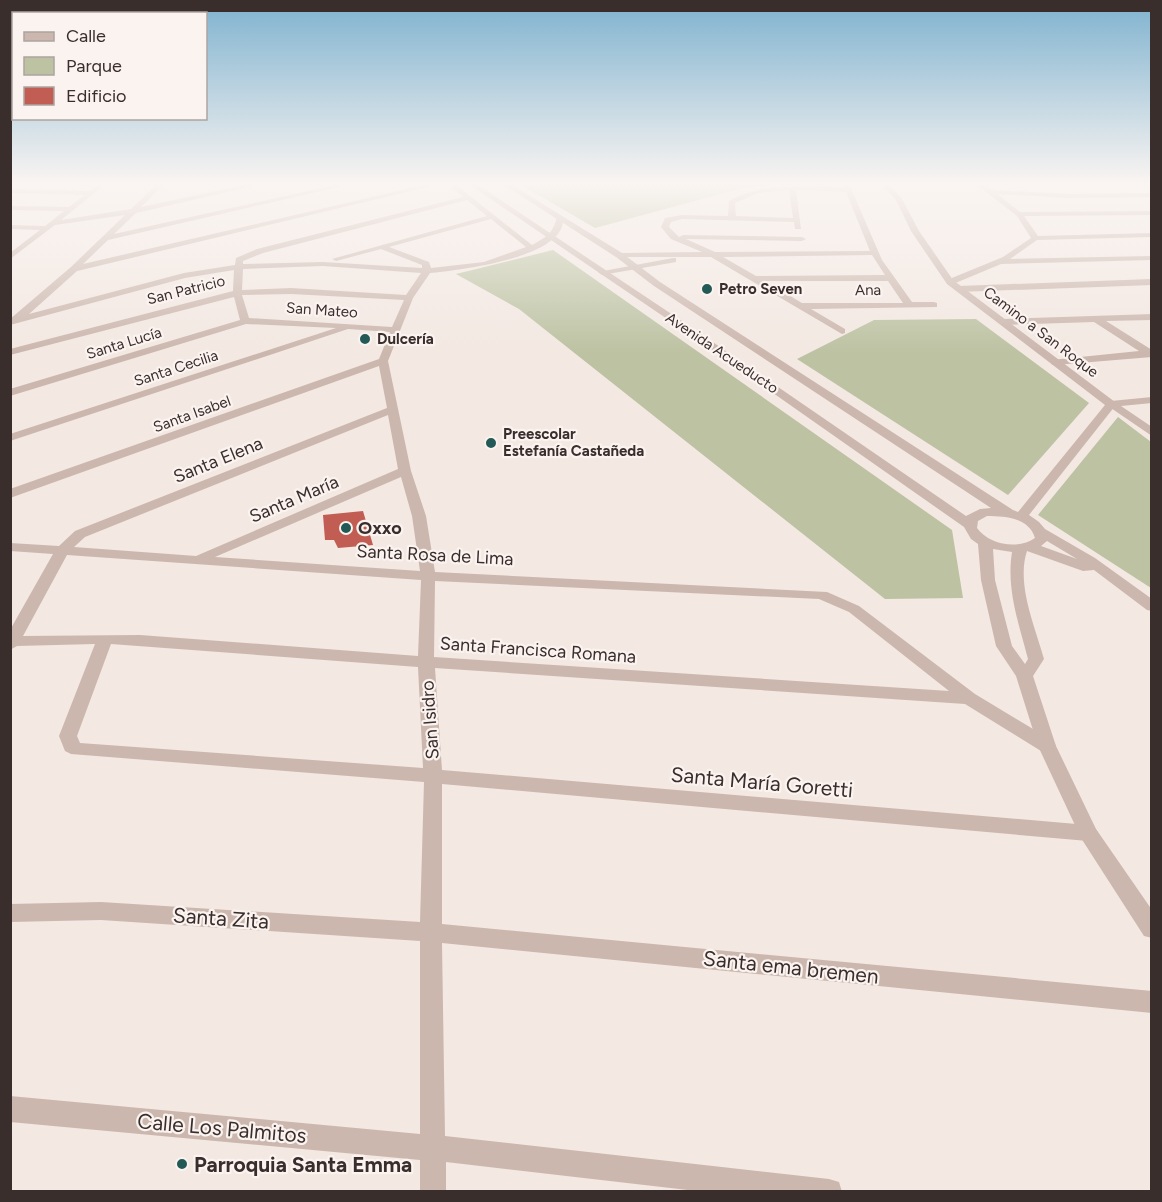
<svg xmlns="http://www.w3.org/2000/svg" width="1162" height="1202" viewBox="0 0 1162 1202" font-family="Figtree,sans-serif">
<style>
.green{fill:#bcc2a2}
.building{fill:#c15d52}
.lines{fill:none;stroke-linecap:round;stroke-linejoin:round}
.minor{fill:#cbb7ae;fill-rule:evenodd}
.tertiary{fill:#cbb7ae;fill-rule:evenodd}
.poi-dot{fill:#235a56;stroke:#faf3ef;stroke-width:2}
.labels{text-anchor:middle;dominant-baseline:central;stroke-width:4.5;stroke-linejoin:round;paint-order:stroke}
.far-poi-label{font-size:15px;font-weight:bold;fill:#3a2e2c;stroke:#faf3ef;text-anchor:start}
.far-street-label{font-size:15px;fill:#3a2e2c;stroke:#faf3ef}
.street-label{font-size:18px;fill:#3a2e2c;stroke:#faf3ef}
.poi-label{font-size:18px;font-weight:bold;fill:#3a2e2c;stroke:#faf3ef;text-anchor:start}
.near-street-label{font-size:21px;fill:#3a2e2c;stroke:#faf3ef}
.near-poi-label{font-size:21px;font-weight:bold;fill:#3a2e2c;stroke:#faf3ef;text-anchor:start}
</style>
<rect width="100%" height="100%" fill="#f3e8e2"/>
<g class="green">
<path d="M 521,185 L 772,185 L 739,189 L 595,228 Z"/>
<path d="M 553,250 L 952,530 L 963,598 L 885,599 L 519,309 L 456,274 Z"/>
<path d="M 976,319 L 1089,403 L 1008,495 L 797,359 L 874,320 Z"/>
<path d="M 1118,417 L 1151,442 L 1151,588 L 1038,515 Z"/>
</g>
<path class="building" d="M 363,511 L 373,545 L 338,548 L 334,540 L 325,540 L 323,515 Z"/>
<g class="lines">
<g class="minor">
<path d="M 97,185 L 103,186 L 61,220 L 131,209 L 156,185 L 163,185 L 141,207 L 245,185 L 258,185 L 136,213 L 114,234 L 335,185 L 347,185 L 108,240 L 83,264 L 424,185 L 436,185 L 77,271 L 29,314 L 184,273 L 235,265 L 236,258 L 257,249 L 463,197 L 449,185 L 456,185 L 532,245 C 548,236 552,234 557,217 L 563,217 C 568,258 458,270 430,273 L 413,298 L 388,361 L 411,471 L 426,516 L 435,572 L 827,592 L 859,606 L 975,694 L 1053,741 L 1056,746 L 1053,751 L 1047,752 L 1041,751 L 965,704 L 435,668 L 442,770 L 1088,825 L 1095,828 L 1098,833 L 1095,838 L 1088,841 L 442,784 L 442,924 L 1152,991 L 1152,1013 L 442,943 L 445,1136 L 829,1179 L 839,1182 L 842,1192 L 705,1192 L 446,1162 L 446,1192 L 420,1192 L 420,1160 L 10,1122 L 10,1096 L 420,1134 L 420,941 L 101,920 L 10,922 L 10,904 L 101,902 L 420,922 L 424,782 L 71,754 L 65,751 L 59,736 L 95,644 L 17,646 L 10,650 L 10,630 L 53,554 L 10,551 L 10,543 L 59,546 L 75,531 L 387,408 L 379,366 L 10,498 L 10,489 L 379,359 L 390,332 L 348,329 L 10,441 L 10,434 L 336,328 L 246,324 L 10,396 L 10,389 L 240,320 L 234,297 L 10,355 L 10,349 L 233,291 L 234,270 L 185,278 L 10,325 L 10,319 L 71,267 L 125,215 L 55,225 L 10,259 L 10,253 L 40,230 L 10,229 L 10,225 L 45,226 L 64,211 L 10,210 L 10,206 L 69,207 L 85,195 L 10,193 L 10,189 L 90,191 ZM 467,200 L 487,216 L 332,259 L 336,261 L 381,249 L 422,265 L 422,268 L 323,262 L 243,264 L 243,261 L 263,253 ZM 491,219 L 526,247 L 484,262 L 431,268 L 429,262 L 389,247 ZM 323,266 L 421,273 L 406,295 L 291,288 L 242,290 L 243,269 ZM 291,294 L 404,300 L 392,327 L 249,318 L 242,295 ZM 388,415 L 398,469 L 196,556 L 74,547 L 85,537 ZM 401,477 L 412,516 L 420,571 L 215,557 ZM 67,555 L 421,580 L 418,656 L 140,635 L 23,636 ZM 435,581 L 819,599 L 849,612 L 949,691 L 434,657 ZM 111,644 L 418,667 L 423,768 L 80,743 L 77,736 Z"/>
<path d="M 844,185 L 850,186 L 882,260 L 912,302 L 934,302 L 937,303 L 937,307 L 811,309 L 845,329 L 845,333 L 842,334 L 711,257 L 619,257 L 615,255 L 619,253 L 702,252 L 671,239 L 661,227 L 665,218 L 682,215 L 728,216 L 729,201 C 765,182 805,186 844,188 ZM 789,190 L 793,218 L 736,216 L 735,203 L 758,193 ZM 796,190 L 846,192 L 870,251 L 715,252 L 686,239 L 802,241 L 806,239 L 802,237 L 683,235 L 679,237 L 669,227 L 671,222 L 682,219 L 794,222 L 795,229 L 801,229 ZM 872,255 L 885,275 L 756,276 L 723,257 ZM 765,281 L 888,281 L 903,303 L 802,303 Z"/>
<path d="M 977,185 L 984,185 L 991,190 L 1069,194 L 1152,193 L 1152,197 L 1069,198 L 997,194 L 1020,212 L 1152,211 L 1152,215 L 1024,216 L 1038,236 L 1152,233 L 1152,237 L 1037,240 L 1010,259 L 1152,256 L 1152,260 L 1001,264 L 953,284 L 947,284 L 947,280 L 1003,257 L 1031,238 L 1017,216 Z"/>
<path d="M 673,258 L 676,258 L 676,262 L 602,275 L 598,272 Z"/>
<path d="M 1152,279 L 1152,285 L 958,292 L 954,289 L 958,286 Z"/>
<path d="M 1152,314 L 1152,320 L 1106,321 L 1152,350 L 1152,357 L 1055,365 L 1051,364 L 1051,360 L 1139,351 L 1094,322 L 1003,325 L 998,322 L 1003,319 Z"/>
<path d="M 1152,397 L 1152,403 L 1121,406 L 1152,427 L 1152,436 L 1105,404 L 1111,401 Z"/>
</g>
<path class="tertiary" d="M 470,185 L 478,185 L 685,323 L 966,516 L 980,509 L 991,508 L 654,286 L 616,257 L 504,185 L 512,185 L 622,253 L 660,282 L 1013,510 L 1018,512 L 1105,405 L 947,284 L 911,231 L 896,200 L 882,185 L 889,185 L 902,199 L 919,231 L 953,280 L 1115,402 L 1115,406 L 1029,515 L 1039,522 L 1045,529 L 1095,558 L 1152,599 L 1152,611 L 1147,610 L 1094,570 L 1083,571 L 1027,551 C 1016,584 1035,626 1044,659 L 1033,676 L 1056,746 L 1096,829 L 1152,910 L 1152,938 L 1144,936 L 1081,838 L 1038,746 L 1016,676 L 996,646 L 981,580 L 978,544 L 971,539 L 964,527 L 679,327 ZM 987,516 C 1006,516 1029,518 1035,538 C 1019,550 989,545 977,528 L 978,521 ZM 1047,541 L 1077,559 L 1041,546 ZM 993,549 L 1012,552 C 1006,589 1019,624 1028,659 L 1025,664 L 1012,646 L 995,580 Z"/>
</g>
<linearGradient id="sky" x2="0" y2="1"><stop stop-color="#7fb2cf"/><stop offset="0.52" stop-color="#faf5f2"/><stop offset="1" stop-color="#faf5f2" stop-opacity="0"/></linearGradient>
<rect width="1162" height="353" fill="url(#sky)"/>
<g class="poi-dot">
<circle cx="707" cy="289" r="6"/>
<circle cx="365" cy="339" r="6"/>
<circle cx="491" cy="443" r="6"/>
<circle cx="346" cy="528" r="6"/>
<circle cx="182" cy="1164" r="6"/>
</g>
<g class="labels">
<g class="far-poi-label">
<text x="719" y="289">Petro Seven</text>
<text x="377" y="339">Dulcería</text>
<text x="503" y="434">Preescolar<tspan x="503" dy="17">Estefanía Castañeda</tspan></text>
</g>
<g class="far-street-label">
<text transform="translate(186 290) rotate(-14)">San Patricio</text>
<text transform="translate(868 290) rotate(-1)">Ana</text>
<text transform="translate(322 310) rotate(4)">San Mateo</text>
<text transform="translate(1041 332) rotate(37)">Camino a San Roque</text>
<text transform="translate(124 343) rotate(-17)">Santa Lucía</text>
<text transform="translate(722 353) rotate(34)">Avenida Acueducto</text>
<text transform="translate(176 368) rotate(-18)">Santa Cecilia</text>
<text transform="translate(192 414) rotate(-20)">Santa Isabel</text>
</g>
<g class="street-label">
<text transform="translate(218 460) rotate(-22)">Santa Elena</text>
<text transform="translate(294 499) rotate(-23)">Santa María</text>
<text transform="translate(435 555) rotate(3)">Santa Rosa de Lima</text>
<text transform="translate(538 650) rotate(4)">Santa Francisca Romana</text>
<text transform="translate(430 720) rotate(-94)">San Isidro</text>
</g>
<g class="poi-label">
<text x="358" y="528">Oxxo</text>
</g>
<g class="near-street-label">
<text transform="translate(762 782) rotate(5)">Santa María Goretti</text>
<text transform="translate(221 918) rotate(4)">Santa Zita</text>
<text transform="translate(791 967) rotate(6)">Santa ema bremen</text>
<text transform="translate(222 1128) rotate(5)">Calle Los Palmitos</text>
</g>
<g class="near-poi-label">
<text x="194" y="1164">Parroquia Santa Emma</text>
</g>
</g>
<rect width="1162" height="1202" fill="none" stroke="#3a2e2c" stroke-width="24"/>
<rect x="12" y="12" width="195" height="108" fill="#faf3ef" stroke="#ada4a1" stroke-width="1.5"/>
<rect x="24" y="32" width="30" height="9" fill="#cbb7ae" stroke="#ada4a1" stroke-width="1.5"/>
<text x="66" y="42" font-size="18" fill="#3a2e2c">Calle</text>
<rect x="24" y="57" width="30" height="18" fill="#bcc2a2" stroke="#ada4a1" stroke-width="1.5"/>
<text x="66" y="72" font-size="18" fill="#3a2e2c">Parque</text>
<rect x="24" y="87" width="30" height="18" fill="#c15d52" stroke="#ada4a1" stroke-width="1.5"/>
<text x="66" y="102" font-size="18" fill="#3a2e2c">Edificio</text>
</svg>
